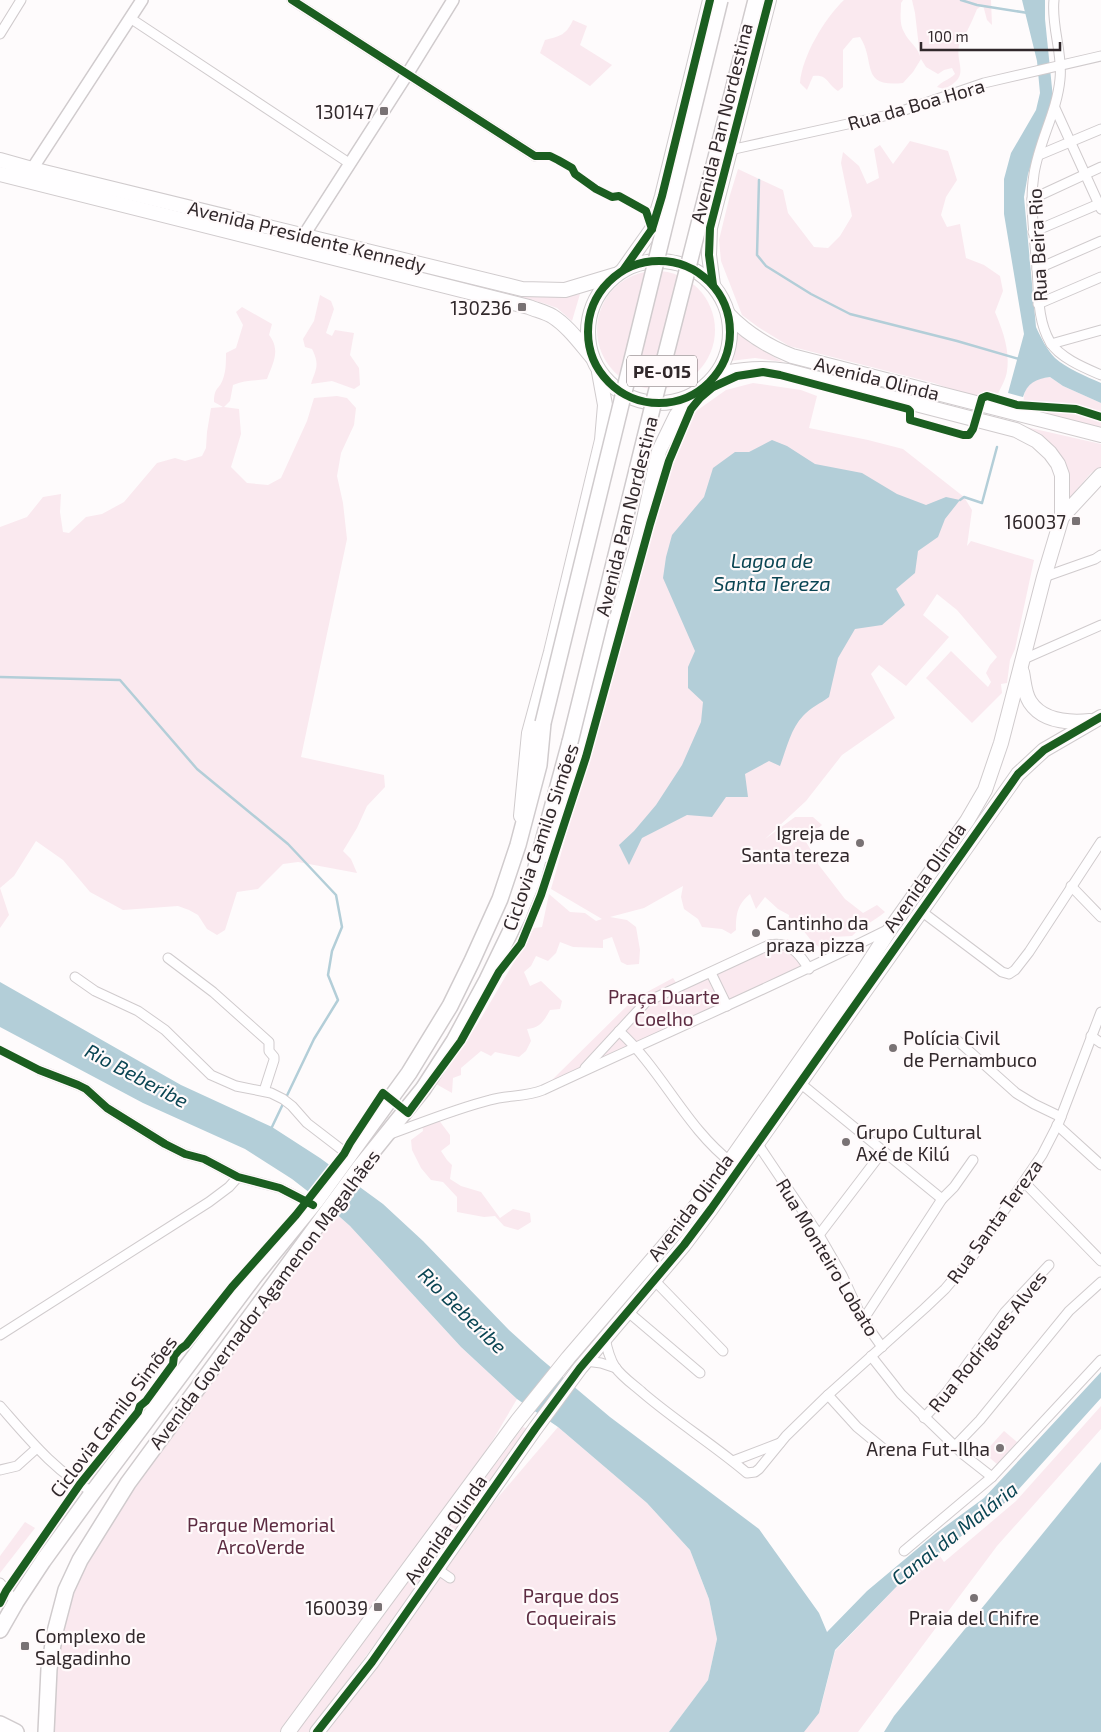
<svg xmlns="http://www.w3.org/2000/svg" width="1101" height="1732" viewBox="0 0 1101 1732" font-family="'Exo 2',sans-serif">
<style>
.green{fill:#fae9ef}
.water{fill:#b3ced8}
.lines{fill:none;stroke-linecap:round;stroke-linejoin:round}
.stream{stroke:#b3ced8;stroke-width:2.5}
.minor-casing{stroke:#d0cbcd;stroke-width:11}
.tertiary-casing{stroke:#d0cbcd;stroke-width:14}
.primary-casing{stroke:#d0cbcd;stroke-width:16}
.trunk-casing{stroke:#d0cbcd;stroke-width:18}
.minor{stroke:#fffeff;stroke-width:9}
.tertiary{stroke:#fffeff;stroke-width:11}
.primary{stroke:#fffeff;stroke-width:14}
.trunk{stroke:#fffeff;stroke-width:15}
.trunk-bridge-casing{stroke:#d0cbcd;stroke-width:18;stroke-linecap:butt}
.trunk-bridge{stroke:#fffeff;stroke-width:15}
.cycleway-casing{stroke:#fffafb;stroke-width:11}
.cycleway{stroke:#1b5e20;stroke-width:8}
.poi-dot{fill:#797274;stroke:#fffafb;stroke-width:2}
.labels{text-anchor:middle;dominant-baseline:central;stroke-width:4.5;stroke-linejoin:round;paint-order:stroke}
.shield{fill:#fffafb;stroke:#6f6769;stroke-width:1}
.shield-label{font-size:18px;font-weight:bold;fill:#31282b}
.street-label{font-size:19px;fill:#31282b;stroke:#fffafb}
.poi-label{font-size:19px;fill:#31282b;stroke:#fffafb;text-anchor:end}
.park-label{font-size:19px;fill:#5c2b41;stroke:#fffafb}
.water-label{font-size:20px;font-style:italic;fill:#0a4553;stroke:#fffafb}
</style>
<rect width="100%" height="100%" fill="#fefbfc"/>
<g class="green">
<path d="M 844,0 L 903,0 L 901,3 C 901,12 899,24 904,32 C 908,41 917,46 920,56 L 915,13 L 912,0 L 991,0 L 992,25 L 987,20 L 983,5 L 977,9 C 974,16 971,24 967,31 C 965,35 960,40 959,45 C 955,65 972,76 944,89 L 937,87 C 942,81 949,80 955,74 L 952,68 L 944,70 L 938,74 L 926,67 L 921,59 L 913,72 L 903,83 C 859,88 876,61 860,37 L 853,38 L 843,50 L 843,87 L 838,91 C 827,84 828,74 813,76 L 807,90 L 800,83 C 802,56 825,18 844,0 Z"/>
<path d="M 573,20 L 587,26 L 580,45 L 612,65 L 590,86 L 540,53 L 545,40 C 561,36 566,35 573,20 Z"/>
<path d="M 910,141 L 948,151 L 957,180 L 946,197 L 941,215 L 947,227 L 960,224 L 966,258 L 984,265 L 1000,276 L 1003,291 L 995,312 C 1003,331 1010,350 1007,371 C 1006,379 1001,387 998,394 L 970,396 L 934,383 L 789,346 L 758,327 L 742,315 L 721,261 L 719,240 L 730,195 L 738,169 L 783,190 L 788,213 L 814,247 L 828,248 L 840,236 L 852,216 L 841,163 L 843,152 L 859,166 L 867,184 L 879,178 L 874,149 L 880,145 L 893,164 Z"/>
<path d="M 401,263 L 560,297 L 580,294 L 572,321 L 557,308 L 543,303 L 400,268 Z"/>
<circle cx="656" cy="330" r="59"/>
<path d="M 320,295 L 331,301 L 334,309 L 326,333 L 332,336 L 335,330 L 354,333 L 350,355 L 359,368 L 360,385 L 354,389 L 332,381 L 311,384 C 316,369 320,365 312,349 L 305,347 L 303,339 L 314,321 Z"/>
<path d="M 242,307 L 272,324 L 269,335 C 281,350 273,363 267,379 C 255,381 244,380 233,385 L 230,401 L 224,407 L 239,409 L 241,434 L 231,467 L 247,483 L 268,485 L 281,478 L 307,421 L 314,398 L 337,396 L 347,398 L 356,408 L 354,425 L 341,453 L 337,476 L 343,503 L 347,539 L 301,757 L 384,775 L 385,787 L 367,806 L 357,828 L 343,851 L 351,859 L 357,873 L 298,862 L 283,864 L 258,889 L 237,892 L 225,930 L 217,935 L 207,929 L 198,915 L 189,910 L 178,906 L 123,910 L 90,892 L 63,860 L 36,841 L 14,876 L 0,888 L 9,915 L 0,928 L 0,527 L 27,517 L 43,497 L 61,494 L 60,512 L 63,532 L 69,533 L 86,517 L 102,514 L 124,502 L 157,463 L 175,458 L 185,461 L 202,456 L 206,448 L 207,432 L 211,408 L 223,407 L 214,402 C 214,387 219,390 223,379 C 226,371 226,362 226,353 L 236,348 L 243,325 L 236,312 Z"/>
<path d="M 738,330 L 750,343 L 783,362 L 755,358 L 730,361 L 736,344 Z"/>
<path d="M 1050,377 L 1063,386 L 1101,403 L 1101,427 L 1024,410 C 1022,388 1028,379 1050,377 Z"/>
<path d="M 753,383 L 801,390 L 817,396 L 809,428 L 868,440 L 903,449 L 964,497 L 972,510 L 967,546 L 971,541 L 1034,560 L 1015,649 L 1010,660 L 1007,683 L 1001,684 L 1002,693 L 972,723 L 926,678 L 951,651 L 988,687 L 991,682 L 986,673 L 990,665 L 997,657 L 957,610 L 937,594 L 923,615 L 949,637 L 906,686 L 879,665 L 871,674 L 895,718 L 842,755 L 806,801 L 765,839 L 795,817 L 813,817 L 822,825 L 805,840 L 812,852 L 818,860 L 818,864 L 845,899 L 863,913 L 877,905 L 885,912 C 874,921 862,926 852,936 L 832,937 L 832,945 L 822,949 L 813,943 L 803,930 L 788,926 L 789,915 L 778,909 L 765,897 L 756,909 L 750,894 C 737,905 736,914 736,930 L 731,934 L 722,929 L 702,927 L 698,919 L 684,909 L 681,897 L 683,886 L 644,908 L 610,917 L 627,920 L 636,927 L 640,950 L 639,964 L 627,965 L 621,962 L 612,937 L 603,940 L 603,948 L 573,947 L 560,942 L 556,953 L 548,961 L 536,956 L 531,966 L 524,972 L 530,986 L 541,981 L 562,1001 L 560,1009 L 550,1010 C 544,1021 540,1028 527,1029 L 531,1041 L 526,1051 L 519,1057 L 495,1052 L 491,1056 L 481,1051 L 461,1068 L 461,1075 L 453,1078 L 452,1093 L 436,1084 L 477,1025 L 534,928 L 542,927 L 549,894 L 570,912 L 585,913 L 596,921 L 602,919 L 551,889 L 592,744 L 626,618 L 674,457 L 692,414 L 726,390 Z"/>
<path d="M 1013,424 L 1101,444 L 1101,467 L 1091,473 L 1068,500 L 1066,470 Z"/>
<path d="M 788,939 L 803,968 L 552,1080 L 634,999 L 673,978 L 679,987 L 700,982 Z"/>
<path d="M 438,1119 L 450,1135 L 450,1144 L 441,1151 L 447,1160 L 452,1165 L 450,1179 L 461,1186 L 481,1192 L 500,1218 L 513,1209 L 530,1213 L 531,1222 L 518,1230 L 504,1226 L 495,1216 L 484,1217 L 457,1212 L 457,1197 L 443,1182 L 431,1180 L 421,1168 L 412,1150 L 411,1140 L 423,1131 L 422,1125 Z"/>
<path d="M 332,1210 L 350,1226 L 461,1347 L 517,1399 L 467,1484 L 284,1732 L 54,1732 L 53,1639 L 66,1585 L 129,1486 Z"/>
<path d="M 1101,1406 L 1101,1429 L 997,1546 L 858,1732 L 803,1732 L 820,1710 L 835,1651 L 901,1582 L 938,1553 L 944,1562 L 1016,1501 Z"/>
<path d="M 523,1427 L 528,1429 L 389,1625 L 313,1727 L 309,1732 L 294,1732 Z"/>
<path d="M 558,1427 L 647,1503 L 690,1550 L 709,1599 L 717,1639 L 708,1680 L 669,1732 L 323,1732 L 437,1569 Z"/>
<path d="M 1004,1431 L 1017,1442 L 997,1464 L 984,1453 Z"/>
<path d="M 25,1522 L 35,1528 L 0,1573 L 0,1556 Z"/>
</g>
<g class="water">
<path d="M 1022,0 L 1045,0 L 1045,19 L 1053,98 L 1028,174 L 1024,197 L 1036,327 C 1041,338 1047,350 1055,358 C 1066,368 1087,377 1101,383 L 1101,403 L 1063,386 L 1050,377 C 1036,379 1027,383 1023,397 L 1008,393 L 1024,334 L 1004,214 L 1004,179 L 1011,153 L 1036,110 L 1040,93 L 1037,61 Z"/>
<path d="M 772,440 L 787,446 L 815,464 L 862,473 L 897,494 L 926,505 L 946,497 L 960,500 L 945,519 L 938,537 L 918,551 L 915,573 L 896,589 L 905,605 L 882,625 L 855,629 L 838,658 L 829,697 C 821,703 810,708 803,716 C 791,728 786,750 780,766 L 769,761 L 745,774 L 748,797 L 726,797 L 712,817 L 687,815 L 642,838 L 629,865 L 619,845 L 634,831 L 656,805 L 682,765 L 701,722 L 703,702 L 688,688 L 688,667 L 695,651 L 663,578 L 666,557 L 672,535 L 704,497 L 713,468 L 735,452 L 749,452 Z"/>
<path d="M 0,982 L 181,1085 L 272,1127 L 320,1158 L 383,1204 L 423,1241 L 509,1330 L 541,1359 L 610,1417 L 759,1529 L 819,1613 L 827,1632 L 867,1591 L 935,1534 L 984,1498 L 1101,1372 L 1101,1398 L 1010,1499 L 901,1582 L 835,1650 L 819,1713 L 804,1732 L 669,1732 L 708,1680 L 717,1639 L 709,1599 L 690,1550 L 647,1503 L 558,1427 L 517,1399 L 461,1347 L 350,1226 L 332,1210 L 292,1179 L 245,1149 L 143,1103 L 0,1027 Z"/>
<path d="M 1101,1462 L 1101,1732 L 884,1732 L 894,1716 Z"/>
</g>
<g class="lines">
<g class="stream">
<path d="M 961,0 L 977,5 L 1028,13"/>
<path d="M 759,180 L 757,255 L 766,266 L 811,294 L 850,314 L 957,341 L 1019,359"/>
<path d="M 960,500 L 964,497 L 982,503 L 997,447"/>
<path d="M 0,677 L 120,680 L 197,769 L 288,844 L 336,895 L 342,927 L 332,951 L 328,975 L 338,1000 L 314,1039 L 271,1129"/>
</g>
<defs>
<g id="minor">
<path d="M 292,0 L 535,156"/>
<path d="M 1054,0 C 1051,26 1063,53 1060,79 C 1057,112 1039,141 1034,174 C 1029,205 1035,238 1037,269 C 1039,294 1037,319 1050,342 C 1060,358 1085,368 1101,375"/>
<path d="M 130,18 L 349,163"/>
<path d="M 0,34 L 21,0"/>
<path d="M 1055,108 L 1101,209"/>
<path d="M 730,150 L 893,114 L 984,83 L 1101,56"/>
<path d="M 1039,155 L 1101,129"/>
<path d="M 1032,199 L 1101,167"/>
<path d="M 1033,232 L 1101,203"/>
<path d="M 1037,269 L 1101,241"/>
<path d="M 1038,304 L 1101,277"/>
<path d="M 1051,344 L 1101,330"/>
<path d="M 1044,577 L 1095,559 L 1101,555"/>
<path d="M 1024,659 L 1101,625"/>
<path d="M 1071,886 L 1101,917"/>
<path d="M 921,911 L 1002,972 L 1009,974 L 1015,970 L 1029,952 L 1101,842"/>
<path d="M 168,958 L 213,992 L 269,1042 L 269,1051 L 274,1057 L 274,1060 L 264,1091"/>
<path d="M 711,973 L 727,1006"/>
<path d="M 75,977 L 95,991 L 138,1011 L 165,1030 L 211,1075 L 236,1086 L 271,1093 L 283,1099 L 292,1106 L 307,1123 L 350,1156"/>
<path d="M 619,1031 C 662,1070 686,1128 732,1163"/>
<path d="M 1091,1036 L 1101,1043"/>
<path d="M 958,1041 L 1016,1093 L 1034,1104 L 1061,1117"/>
<path d="M 585,1068 L 646,1002 L 769,945 C 790,941 799,953 809,969"/>
<path d="M 39,1070 L 78,1085 L 86,1089 L 107,1108 L 165,1144 L 185,1154 L 204,1159 L 238,1177 L 280,1188 L 313,1205"/>
<path d="M 800,1083 L 942,1199"/>
<path d="M 1057,1125 L 1101,1165"/>
<path d="M 388,1135 C 421,1123 455,1109 490,1100 C 507,1095 526,1097 543,1090 C 658,1036 775,986 889,929"/>
<path d="M 757,1143 L 819,1235 L 842,1275 L 863,1320 L 882,1347"/>
<path d="M 1024,1182 L 1101,1261"/>
<path d="M 819,1235 L 883,1151"/>
<path d="M 654,1280 L 723,1351"/>
<path d="M 627,1311 L 700,1373"/>
<path d="M 863,1320 L 942,1199 L 954,1187 L 973,1160"/>
<path d="M 0,1335 L 209,1202 L 229,1187 L 238,1177"/>
<path d="M 605,1338 C 607,1348 609,1358 615,1367 C 622,1377 634,1385 643,1393 C 677,1422 714,1445 747,1473 L 755,1472 L 759,1469 L 786,1436 L 828,1395 L 925,1308 L 945,1289 L 973,1256 L 1042,1155 L 1059,1122 L 1101,1012"/>
<path d="M 871,1356 L 901,1394 L 964,1455 L 992,1477"/>
<path d="M 586,1361 L 601,1363 L 616,1368"/>
<path d="M 828,1395 L 857,1427 L 885,1450"/>
<path d="M 0,1406 C 28,1438 57,1474 95,1493"/>
<path d="M 924,1418 L 947,1392 L 1005,1312 L 1049,1265"/>
<path d="M 955,1446 L 980,1420 L 1069,1311 L 1101,1282"/>
<path d="M 733,1461 L 780,1443"/>
<path d="M 0,1470 L 17,1466 L 37,1448"/>
<path d="M 904,1551 L 992,1477 L 1101,1360"/>
<path d="M 437,1569 L 450,1578"/>
<path d="M 0,1583 L 16,1602"/>
</g>
<g id="tertiary">
<path d="M 32,169 L 142,0"/>
<path d="M 304,235 L 408,73 L 453,0"/>
</g>
<g id="primary">
<path d="M 0,160 L 32,169 L 522,289 L 565,290 L 615,275"/>
<path d="M 0,174 L 529,307 C 536,310 545,312 552,316 C 568,326 580,343 592,357"/>
<circle cx="659" cy="332" r="71"/>
<path d="M 623,270 L 652,229 L 662,196 L 710,0"/>
<path d="M 713,285 L 709,255 L 710,228 L 769,0"/>
<path d="M 728,314 C 746,333 767,346 792,356 L 1101,435"/>
<path d="M 1062,517 L 1101,475"/>
<path d="M 1022,672 C 1024,681 1024,693 1030,702 C 1043,722 1069,723 1090,721"/>
<path d="M 521,816 L 529,733 L 551,652 L 602,440 L 605,405 L 599,372"/>
<path d="M 544,855 L 551,839 L 565,800 L 595,696 L 640,537 L 659,451 L 676,416 L 691,396"/>
<path d="M 288,1732 L 518,1420 L 568,1358 L 676,1232 L 730,1161 L 864,970 L 891,928 L 967,821 L 985,790 L 1001,743 L 1044,577 L 1062,517 L 1062,475 L 1058,464 L 1050,453 L 1037,441 L 1016,430 L 788,371 C 763,367 742,369 717,374"/>
<path d="M 317,1732 L 372,1662 L 535,1429 L 580,1368 L 684,1245 L 711,1209 L 1018,774 L 1044,750 L 1101,717"/>
</g>
<g id="trunk">
<path d="M 0,1630 L 16,1602 L 43,1561 L 93,1492 L 254,1277 L 316,1201 L 409,1073 L 450,1006 L 472,961 L 500,899 L 518,845 L 539,765 L 543,723"/>
<path d="M 0,1724 L 16,1732"/>
<path d="M 46,1732 L 49,1669 L 55,1632 L 66,1590 L 80,1560 L 128,1483 L 360,1167 L 423,1089 L 454,1041 L 487,980 L 518,916 L 532,882 L 570,742"/>
</g>
</defs>
<use href="#minor" class="minor-casing"/>
<use href="#tertiary" class="tertiary-casing"/>
<use href="#primary" class="primary-casing"/>
<use href="#trunk" class="trunk-casing"/>
<use href="#minor" class="minor"/>
<use href="#tertiary" class="tertiary"/>
<use href="#primary" class="primary"/>
<use href="#trunk" class="trunk"/>
<defs>
<g id="trunk-bridge">
<path d="M 543,723 L 720,0"/>
<path d="M 570,742 L 655,397 L 756,0"/>
</g>
</defs>
<use href="#trunk-bridge" class="trunk-bridge-casing"/>
<use href="#trunk-bridge" class="trunk-bridge"/>
<defs>
<g id="cycleway">
<path d="M 292,0 L 535,156 L 550,156 L 558,160 L 572,168 L 575,174 L 596,189 L 612,197 L 619,196 L 646,211 L 652,229"/>
<circle cx="659" cy="332" r="71"/>
<path d="M 624,269 L 652,229 L 662,196 L 710,0"/>
<path d="M 713,285 L 709,255 L 710,228 L 769,0"/>
<path d="M 0,1050 L 39,1070 L 78,1085 L 86,1089 L 107,1108 L 165,1144 L 185,1154 L 204,1159 L 238,1177 L 280,1188 L 313,1205"/>
<path d="M 0,1603 L 6,1591 L 80,1484 L 138,1412 L 140,1406 L 146,1401 L 173,1364 L 174,1356 L 179,1350 L 186,1345 L 232,1287 L 296,1215 L 344,1154 L 350,1143 L 383,1093 L 408,1113 L 461,1041 L 499,972 L 521,944 L 541,895 L 586,757 L 650,524 L 669,461 L 691,409 L 700,398 L 713,387 L 737,376 L 763,372 L 780,375 L 908,409 L 910,411 L 910,420 L 963,435 L 969,435 L 973,429 L 982,398 L 987,396 L 1017,405 L 1076,409 L 1101,417"/>
<path d="M 317,1732 L 372,1662 L 535,1429 L 580,1368 L 684,1245 L 711,1209 L 1018,774 L 1044,750 L 1101,717"/>
</g>
</defs>
<use href="#cycleway" class="cycleway-casing"/>
<use href="#cycleway" class="cycleway"/>
</g>
<g class="poi-dot">
<rect x="379" y="106" width="10" height="10" rx="2.5"/>
<rect x="517" y="302" width="10" height="10" rx="2.5"/>
<rect x="1071" y="516" width="10" height="10" rx="2.5"/>
<circle cx="860" cy="843" r="5"/>
<circle cx="756" cy="933" r="5"/>
<circle cx="893" cy="1048" r="5"/>
<circle cx="846" cy="1142" r="5"/>
<circle cx="1000" cy="1448" r="5"/>
<circle cx="974" cy="1598" r="5"/>
<rect x="373" y="1602" width="10" height="10" rx="2.5"/>
<rect x="20" y="1641" width="10" height="10" rx="2.5"/>
</g>
<g class="labels">
<rect class="shield" x="627" y="355.5" width="70" height="31" rx="4"/>
<g class="shield-label">
<text x="662" y="371">PE-015</text>
</g>
<g class="street-label">
<text transform="translate(916 104) rotate(-16)">Rua da Boa Hora</text>
<text transform="translate(721 123) rotate(-76)">Avenida Pan Nordestina</text>
<text transform="translate(307 236) rotate(14)">Avenida Presidente Kennedy</text>
<text transform="translate(1037 245) rotate(-93)">Rua Beira Rio</text>
<text transform="translate(877 378) rotate(14)">Avenida Olinda</text>
<text transform="translate(626 516) rotate(-76)">Avenida Pan Nordestina</text>
<text transform="translate(540 837) rotate(-71)">Ciclovia Camilo Simões</text>
<text transform="translate(924 877) rotate(-55)">Avenida Olinda</text>
<text transform="translate(690 1207) rotate(-53)">Avenida Olinda</text>
<text transform="translate(994 1221) rotate(-54)">Rua Santa Tereza</text>
<text transform="translate(828 1257) rotate(59)">Rua Monteiro Lobato</text>
<text transform="translate(264 1299) rotate(-53)">Avenida Governador Agamenon Magalhães</text>
<text transform="translate(987 1341) rotate(-51)">Rua Rodrigues Alves</text>
<text transform="translate(113 1416) rotate(-53)">Ciclovia Camilo Simões</text>
<text transform="translate(445 1529) rotate(-55)">Avenida Olinda</text>
</g>
<g class="poi-label">
<text x="374" y="111">130147</text>
<text x="512" y="307">130236</text>
<text x="1066" y="521">160037</text>
<text x="850" y="832">Igreja de<tspan x="850" dy="22">Santa tereza</tspan></text>
<text x="766" y="922" text-anchor="start">Cantinho da<tspan x="766" dy="22">praza pizza</tspan></text>
<text x="903" y="1037" text-anchor="start">Polícia Civil<tspan x="903" dy="22">de Pernambuco</tspan></text>
<text x="856" y="1131" text-anchor="start">Grupo Cultural<tspan x="856" dy="22">Axé de Kilú</tspan></text>
<text x="990" y="1448">Arena Fut-Ilha</text>
<text x="368" y="1607">160039</text>
<text x="974" y="1617" text-anchor="middle">Praia del Chifre</text>
<text x="35" y="1635" text-anchor="start">Complexo de<tspan x="35" dy="22">Salgadinho</tspan></text>
</g>
<g class="park-label">
<text x="664" y="996">Praça Duarte<tspan x="664" dy="22">Coelho</tspan></text>
<text x="261" y="1524">Parque Memorial<tspan x="261" dy="22">ArcoVerde</tspan></text>
<text x="571" y="1595">Parque dos<tspan x="571" dy="22">Coqueirais</tspan></text>
</g>
<g class="water-label">
<text x="772" y="560">Lagoa de<tspan x="772" dy="23">Santa Tereza</tspan></text>
<text transform="translate(137 1075) rotate(28)">Rio Beberibe</text>
<text transform="translate(463 1310) rotate(44)">Rio Beberibe</text>
<text transform="translate(954 1533) rotate(-38)">Canal da Malária</text>
</g>
</g>
<path d="M921 42v8h139v-8" fill="none" stroke="#31282b" stroke-width="2.5"/>
<text x="928" y="42" font-size="15" fill="#31282b" stroke="#fffafb" stroke-width="4" paint-order="stroke">100 m</text>
</svg>
